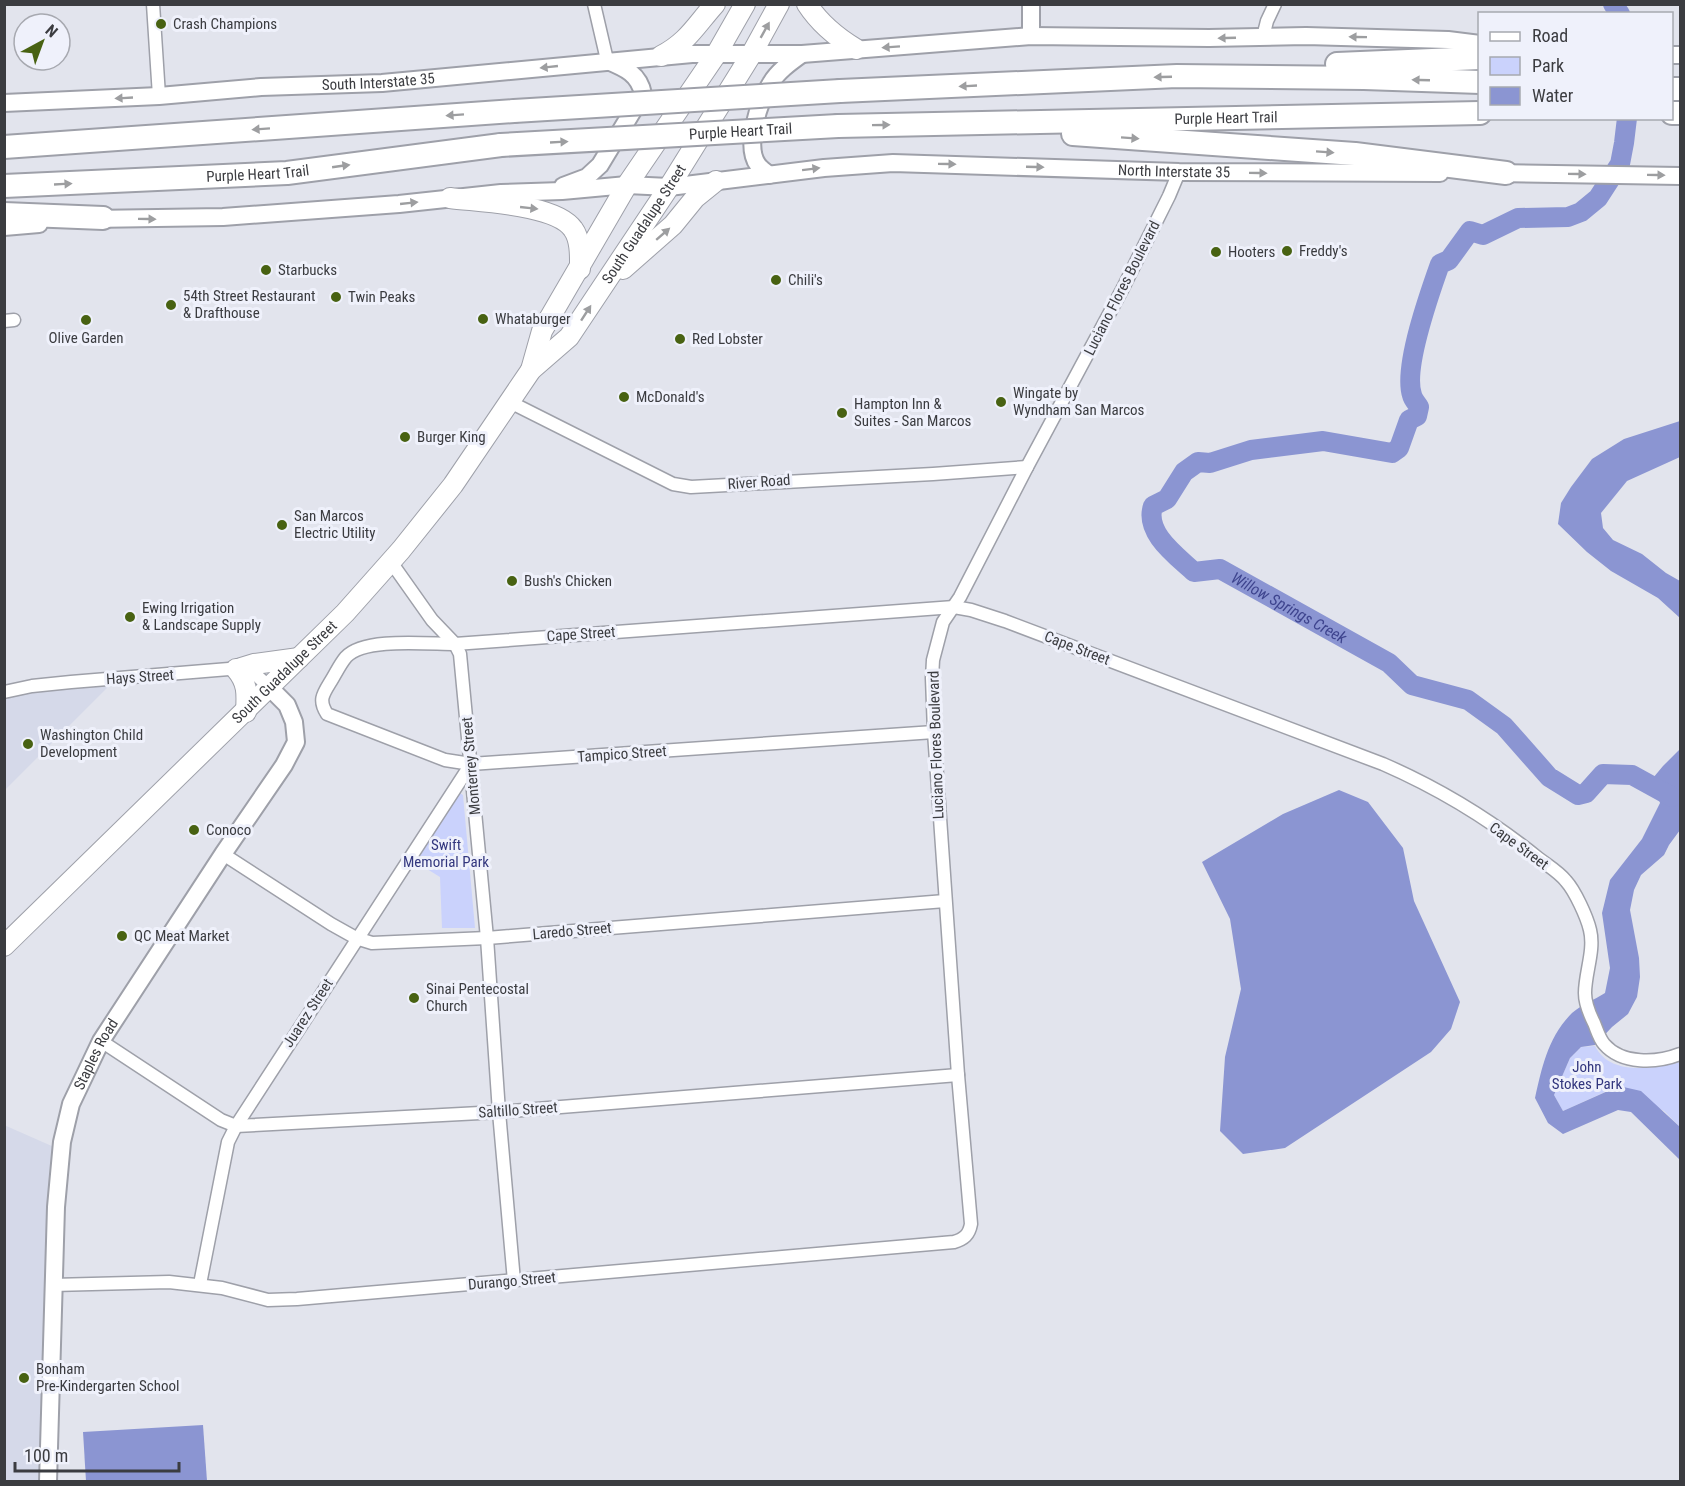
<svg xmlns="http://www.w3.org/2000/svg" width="1685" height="1486" viewBox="0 0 1685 1486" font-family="'Roboto Condensed',sans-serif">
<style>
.built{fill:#d5d9e9}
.green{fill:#cad2fc}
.water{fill:#8b95d2}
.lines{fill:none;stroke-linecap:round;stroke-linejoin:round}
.river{stroke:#8b95d2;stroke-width:20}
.street-casing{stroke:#9ea0a9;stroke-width:15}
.secondary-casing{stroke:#9ea0a9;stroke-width:20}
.primary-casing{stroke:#9ea0a9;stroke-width:22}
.highway-casing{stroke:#9ea0a9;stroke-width:26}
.street{stroke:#fff;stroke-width:12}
.secondary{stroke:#fff;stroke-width:16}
.primary{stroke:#fff;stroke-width:20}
.highway{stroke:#fff;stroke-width:22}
.highway-bridge-casing{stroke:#9ea0a9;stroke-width:26;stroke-linecap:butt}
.highway-bridge{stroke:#fff;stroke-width:22}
.oneway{fill:#9d9ea0}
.poi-dot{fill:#486212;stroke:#eff1fb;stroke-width:2}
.labels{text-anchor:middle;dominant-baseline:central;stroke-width:6;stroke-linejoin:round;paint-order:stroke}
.poi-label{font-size:15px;fill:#3b3c40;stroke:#eff1fb;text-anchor:start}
.street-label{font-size:15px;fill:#3b3c40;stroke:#eff1fb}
.park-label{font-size:15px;fill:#32367e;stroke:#eff1fb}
.water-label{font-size:16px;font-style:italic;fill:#3e448e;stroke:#eff1fb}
</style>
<rect width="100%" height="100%" fill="#e2e4ed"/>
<g class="built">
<path d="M 110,685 L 5,790 L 5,699 L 25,693 Z"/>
<path d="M 4,1125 L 54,1147 L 42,1481 L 5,1481 Z"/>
</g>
<g class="green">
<path d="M 458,792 L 463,795 L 475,928 L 442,928 L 440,877 L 414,861 Z"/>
<path d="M 1595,1046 C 1610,1076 1653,1069 1680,1062 L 1680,1127 L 1664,1111 L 1618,1086 L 1563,1111 L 1554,1095 L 1570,1058 L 1581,1047 Z"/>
</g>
<g class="water">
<path d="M 1680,421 L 1680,457 L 1627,481 L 1601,513 L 1603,528 L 1613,540 L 1642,554 L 1666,573 L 1680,581 L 1680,618 L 1658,598 L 1611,571 L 1587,552 L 1558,524 L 1561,503 L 1571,487 L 1592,459 L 1624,439 Z"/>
<path d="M 1680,749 L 1680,830 L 1669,845 L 1664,855 L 1641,875 L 1634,890 L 1630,910 L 1639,958 L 1640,977 L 1637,997 L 1628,1014 L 1612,1027 L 1595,1045 L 1581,1047 L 1570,1058 L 1554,1095 L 1563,1111 L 1619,1086 L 1641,1091 L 1680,1127 L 1680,1160 L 1631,1112 L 1618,1110 L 1563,1134 L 1548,1123 L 1535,1098 C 1542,1067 1548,1037 1572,1013 C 1581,1005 1594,1000 1605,993 L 1610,968 L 1602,913 L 1610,880 L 1642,839 L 1660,803 L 1653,778 L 1663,766 Z"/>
<path d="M 1339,790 L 1368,802 L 1403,848 L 1414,901 L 1460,1002 L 1451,1029 L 1431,1052 L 1285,1148 L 1243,1154 L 1220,1131 L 1225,1057 L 1241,989 L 1230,919 L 1202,862 L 1283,814 Z"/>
<path d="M 203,1425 L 207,1481 L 86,1481 L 83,1432 Z"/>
</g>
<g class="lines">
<g class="river">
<path d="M 1613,4 L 1620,14"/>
<path id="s1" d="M 1627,118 L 1624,143 L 1620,164 L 1598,198 L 1581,212 L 1568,217 L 1518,218 L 1483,235 L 1470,231 L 1449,260 L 1440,264 C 1430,292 1403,368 1412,395 C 1413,400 1417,403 1419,407 L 1417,416 L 1409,420 L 1399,448 L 1392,453 L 1323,441 L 1251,450 L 1210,463 L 1198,462 L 1184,472 L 1167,499 L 1153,506 C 1144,533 1177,556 1194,572 L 1220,569 L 1389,663 L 1412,685 L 1468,700 L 1504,726 L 1549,777 L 1578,795 L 1586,793 L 1603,774 L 1632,775 L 1672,797"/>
</g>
<defs>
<g id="street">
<path d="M 153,4 L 159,96"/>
<path d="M 594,4 L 607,60"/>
<path d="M 1263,37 L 1267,21 L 1275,4"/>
<path d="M 4,321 L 14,320"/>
<path d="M 510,402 L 673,484 L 691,487 L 933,474 L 1027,467"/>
<path d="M 391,562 L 432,620 L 455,644 L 460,654 L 487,938 L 499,1112 L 514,1281"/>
<path d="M 4,692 L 32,686 L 71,682 L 241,668 L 254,673 L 270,688"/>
<path d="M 934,732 L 471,764 L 445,760 L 327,714 C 318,700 323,694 331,681 C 336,673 340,664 346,657 C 364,637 428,644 455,644 L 954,607 L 971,610 L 1005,621 L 1383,764 C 1438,788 1491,820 1538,858 C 1547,865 1559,872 1566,881 C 1575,891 1587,917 1590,930 C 1595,950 1585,973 1585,993 C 1585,1003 1590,1015 1594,1023 C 1597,1030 1599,1038 1604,1044 C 1622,1065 1657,1063 1680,1054"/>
<path d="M 223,854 L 331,924 L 356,938 L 372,943 L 487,938 L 945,901"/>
<path d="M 101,1041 L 221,1120 L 236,1126 L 499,1112 L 958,1075"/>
<path d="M 200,1284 L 228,1142 L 236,1126 L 471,764"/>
<path d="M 53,1285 L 169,1282 L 222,1288 L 268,1300 L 297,1299 L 954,1242 C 964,1239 969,1235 971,1224 L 958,1075 L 934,732 L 932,678 L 933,660 L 943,622 L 960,597 L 1027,467 L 1123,288 L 1169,196 L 1179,172"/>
</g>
<g id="secondary">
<path d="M 1031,36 L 1031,4"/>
<path d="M 1672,55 L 1680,55"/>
<path id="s2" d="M 4,103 L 159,96 L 261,87 L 382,83 L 692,54 L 802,54 L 1031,36 L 1209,38 L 1306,36 L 1448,40 L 1480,44"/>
<path d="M 1495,173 L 1680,176"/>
<path d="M 769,175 C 766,172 761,169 758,165 C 744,146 759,101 771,83 C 778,71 791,62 802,54"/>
<path d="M 563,186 L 587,177 L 600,165 L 643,94 C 639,74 625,68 608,61"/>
<path id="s3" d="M 91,219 L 223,217 L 399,204 L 501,193 L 562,191 L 627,185 L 669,187 L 824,168 L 893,163 L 1179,172 L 1440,173"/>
<path d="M 4,227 L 39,224"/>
<path id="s4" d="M 48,1482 L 56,1207 L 62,1142 L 71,1104 L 101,1041 L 223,854 L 284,765 L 296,742 L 294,722 L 287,705 L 270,688"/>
</g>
<g id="primary">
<path d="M 807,4 C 820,24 836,37 856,49"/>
<path d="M 661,56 C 688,42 696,25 715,4"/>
<path d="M 450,198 C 480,202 556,204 573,229 C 581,240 580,257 580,269"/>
<path d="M 623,269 L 673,225 L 695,198 L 716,181"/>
<path d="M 531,370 L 542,331 L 627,185 L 717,53 L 745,4"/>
<path d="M 241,668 L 254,664 L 299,658"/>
<path d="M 236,669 C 248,683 247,694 246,712"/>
<path id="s5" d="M 4,946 L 345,613 L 401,550 L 453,485 L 531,370 L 569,337 L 669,187 L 751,55 L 779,4"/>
</g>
<g id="highway">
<path d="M 1337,64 L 1480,58"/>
<path d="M 1672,89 L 1680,89"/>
<path d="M 840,91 L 1177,76 L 1364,78 L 1480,82"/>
<path d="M 1672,113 L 1680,113"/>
<path id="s6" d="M 838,126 L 1480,113"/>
<path d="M 1073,134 L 1355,154 L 1506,173"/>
<path d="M 4,147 L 514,111"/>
<path id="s7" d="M 4,186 L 287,173 L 501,145"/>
<path d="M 4,214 L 103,218"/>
</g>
</defs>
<use href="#street" class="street-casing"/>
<use href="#secondary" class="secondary-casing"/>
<use href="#primary" class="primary-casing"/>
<use href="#highway" class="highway-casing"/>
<use href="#street" class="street"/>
<use href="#secondary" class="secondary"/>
<use href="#primary" class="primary"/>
<use href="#highway" class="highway"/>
<defs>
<g id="highway-bridge">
<path d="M 514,111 L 840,91"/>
<path id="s8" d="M 501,145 L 838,126"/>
</g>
</defs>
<use href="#highway-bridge" class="highway-bridge-casing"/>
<use href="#highway-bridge" class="highway-bridge"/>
</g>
<defs><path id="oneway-solid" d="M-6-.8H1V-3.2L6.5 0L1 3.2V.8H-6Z" transform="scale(1.5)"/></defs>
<g class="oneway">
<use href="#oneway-solid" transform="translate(765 30) rotate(-61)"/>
<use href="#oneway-solid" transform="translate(1358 37) rotate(-179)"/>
<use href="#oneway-solid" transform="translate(1227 38) rotate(178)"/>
<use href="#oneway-solid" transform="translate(891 47) rotate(176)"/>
<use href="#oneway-solid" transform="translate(549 67) rotate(174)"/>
<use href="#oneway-solid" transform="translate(1163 77) rotate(178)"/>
<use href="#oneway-solid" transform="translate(1421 80) rotate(-178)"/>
<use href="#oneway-solid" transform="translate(968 86) rotate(177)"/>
<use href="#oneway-solid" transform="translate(124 98) rotate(177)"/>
<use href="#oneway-solid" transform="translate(455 115) rotate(176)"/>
<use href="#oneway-solid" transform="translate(881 125) rotate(-1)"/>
<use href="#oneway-solid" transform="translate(261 129) rotate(176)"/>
<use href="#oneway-solid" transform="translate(1130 138) rotate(4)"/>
<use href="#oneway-solid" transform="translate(559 142) rotate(-3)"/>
<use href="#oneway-solid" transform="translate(1325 152) rotate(4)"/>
<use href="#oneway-solid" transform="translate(947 164) rotate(1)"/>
<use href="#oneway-solid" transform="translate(341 166) rotate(-8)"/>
<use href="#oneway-solid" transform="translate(1035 167) rotate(2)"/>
<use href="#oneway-solid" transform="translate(811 169) rotate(-7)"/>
<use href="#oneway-solid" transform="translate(1258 173) rotate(1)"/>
<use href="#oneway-solid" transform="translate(1577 174) rotate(1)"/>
<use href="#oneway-solid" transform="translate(1656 175) rotate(1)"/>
<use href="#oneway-solid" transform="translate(63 184) rotate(-3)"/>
<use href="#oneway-solid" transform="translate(409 203) rotate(-6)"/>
<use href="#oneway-solid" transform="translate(529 208) rotate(6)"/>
<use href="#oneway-solid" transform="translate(147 219) rotate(1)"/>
<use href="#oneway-solid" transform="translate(663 234) rotate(-41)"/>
<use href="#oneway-solid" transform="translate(586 313) rotate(-57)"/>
</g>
<g class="poi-dot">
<circle cx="161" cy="24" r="6"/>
<circle cx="1287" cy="251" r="6"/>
<circle cx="1216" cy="252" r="6"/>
<circle cx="266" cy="270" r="6"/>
<circle cx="776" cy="280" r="6"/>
<circle cx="336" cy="297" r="6"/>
<circle cx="171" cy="305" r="6"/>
<circle cx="483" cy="319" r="6"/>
<circle cx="86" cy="320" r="6"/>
<circle cx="680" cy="339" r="6"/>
<circle cx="624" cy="397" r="6"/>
<circle cx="1001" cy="402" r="6"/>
<circle cx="842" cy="413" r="6"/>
<circle cx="405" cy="437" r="6"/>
<circle cx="282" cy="525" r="6"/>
<circle cx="512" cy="581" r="6"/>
<circle cx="130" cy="617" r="6"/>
<circle cx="28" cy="744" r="6"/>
<circle cx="194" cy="830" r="6"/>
<circle cx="122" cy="936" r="6"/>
<circle cx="414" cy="998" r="6"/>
<circle cx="24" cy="1378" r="6"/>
</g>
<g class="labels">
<g class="poi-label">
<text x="173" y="24">Crash Champions</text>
<text x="1299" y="251">Freddy's</text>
<text x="1228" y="252">Hooters</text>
<text x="278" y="270">Starbucks</text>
<text x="788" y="280">Chili's</text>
<text x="183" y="296">54th Street Restaurant<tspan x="183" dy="17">&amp; Drafthouse</tspan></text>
<text x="348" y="297">Twin Peaks</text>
<text x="495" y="319">Whataburger</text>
<text x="86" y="338" text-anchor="middle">Olive Garden</text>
<text x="692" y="339">Red Lobster</text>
<text x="1013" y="393">Wingate by<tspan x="1013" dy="17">Wyndham San Marcos</tspan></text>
<text x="636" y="397">McDonald's</text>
<text x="854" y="404">Hampton Inn &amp;<tspan x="854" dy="17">Suites - San Marcos</tspan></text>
<text x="417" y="437">Burger King</text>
<text x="294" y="516">San Marcos<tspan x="294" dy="17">Electric Utility</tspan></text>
<text x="524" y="581">Bush's Chicken</text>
<text x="142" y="608">Ewing Irrigation<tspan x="142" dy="17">&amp; Landscape Supply</tspan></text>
<text x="40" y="735">Washington Child<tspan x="40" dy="17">Development</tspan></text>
<text x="206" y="830">Conoco</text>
<text x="134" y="936">QC Meat Market</text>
<text x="426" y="989">Sinai Pentecostal<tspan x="426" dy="17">Church</tspan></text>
<text x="36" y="1369">Bonham<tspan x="36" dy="17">Pre-Kindergarten School</tspan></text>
</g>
<g class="street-label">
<text stroke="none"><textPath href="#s2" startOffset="375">South Interstate 35</textPath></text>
<text stroke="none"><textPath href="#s6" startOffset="388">Purple Heart Trail</textPath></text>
<text stroke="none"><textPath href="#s8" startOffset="240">Purple Heart Trail</textPath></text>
<text stroke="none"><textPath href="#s3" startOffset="1086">North Interstate 35</textPath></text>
<text stroke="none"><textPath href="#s7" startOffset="254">Purple Heart Trail</textPath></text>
<text stroke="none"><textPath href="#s5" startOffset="969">South Guadalupe Street</textPath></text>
<text transform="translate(1122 288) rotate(-63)">Luciano Flores Boulevard</text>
<text transform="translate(759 482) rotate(-4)">River Road</text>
<text transform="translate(581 634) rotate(-4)">Cape Street</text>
<text transform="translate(1077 648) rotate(21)">Cape Street</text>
<text stroke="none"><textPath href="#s5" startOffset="392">South Guadalupe Street</textPath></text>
<text transform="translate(140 677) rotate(-4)">Hays Street</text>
<text transform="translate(936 745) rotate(-92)">Luciano Flores Boulevard</text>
<text transform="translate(622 754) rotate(-4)">Tampico Street</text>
<text transform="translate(471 766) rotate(-95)">Monterrey Street</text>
<text transform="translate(1519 846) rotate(36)">Cape Street</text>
<text transform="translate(572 931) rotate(-5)">Laredo Street</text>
<text transform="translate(308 1013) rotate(-57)">Juarez Street</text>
<text stroke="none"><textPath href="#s4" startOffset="435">Staples Road</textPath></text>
<text transform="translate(518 1110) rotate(-4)">Saltillo Street</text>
<text transform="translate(512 1281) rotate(-5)">Durango Street</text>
</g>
<g class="park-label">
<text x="446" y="845">Swift<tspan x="446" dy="17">Memorial Park</tspan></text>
<text x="1587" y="1067">John<tspan x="1587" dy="17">Stokes Park</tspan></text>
</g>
<g class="water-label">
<text stroke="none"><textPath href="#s1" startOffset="927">Willow Springs Creek</textPath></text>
</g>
</g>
<rect width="1685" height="1486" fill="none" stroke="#3b3c40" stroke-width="12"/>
<rect x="1478" y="12" width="195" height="108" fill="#eff1fb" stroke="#a7a9b0" stroke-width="1.5"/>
<rect x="1490" y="32" width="30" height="9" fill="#ffffff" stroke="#a7a9b0" stroke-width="1.5"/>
<text x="1532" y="42" font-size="18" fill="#3b3c40">Road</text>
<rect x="1490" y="57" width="30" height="18" fill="#cad2fc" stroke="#a7a9b0" stroke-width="1.5"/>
<text x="1532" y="72" font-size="18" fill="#3b3c40">Park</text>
<rect x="1490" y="87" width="30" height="18" fill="#8b95d2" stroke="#a7a9b0" stroke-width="1.5"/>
<text x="1532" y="102" font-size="18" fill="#3b3c40">Water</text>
<g transform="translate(42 42) rotate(41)"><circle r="28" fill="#eff1fb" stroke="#a7a9b0" stroke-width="1.5"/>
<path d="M0-4.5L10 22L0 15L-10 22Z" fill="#486212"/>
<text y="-9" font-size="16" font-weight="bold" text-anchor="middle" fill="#3b3c40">N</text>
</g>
<path d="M15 1462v9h164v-9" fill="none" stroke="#3b3c40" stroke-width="3"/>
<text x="24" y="1462" font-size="18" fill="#3b3c40" stroke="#eff1fb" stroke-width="4.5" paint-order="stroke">100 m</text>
</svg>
